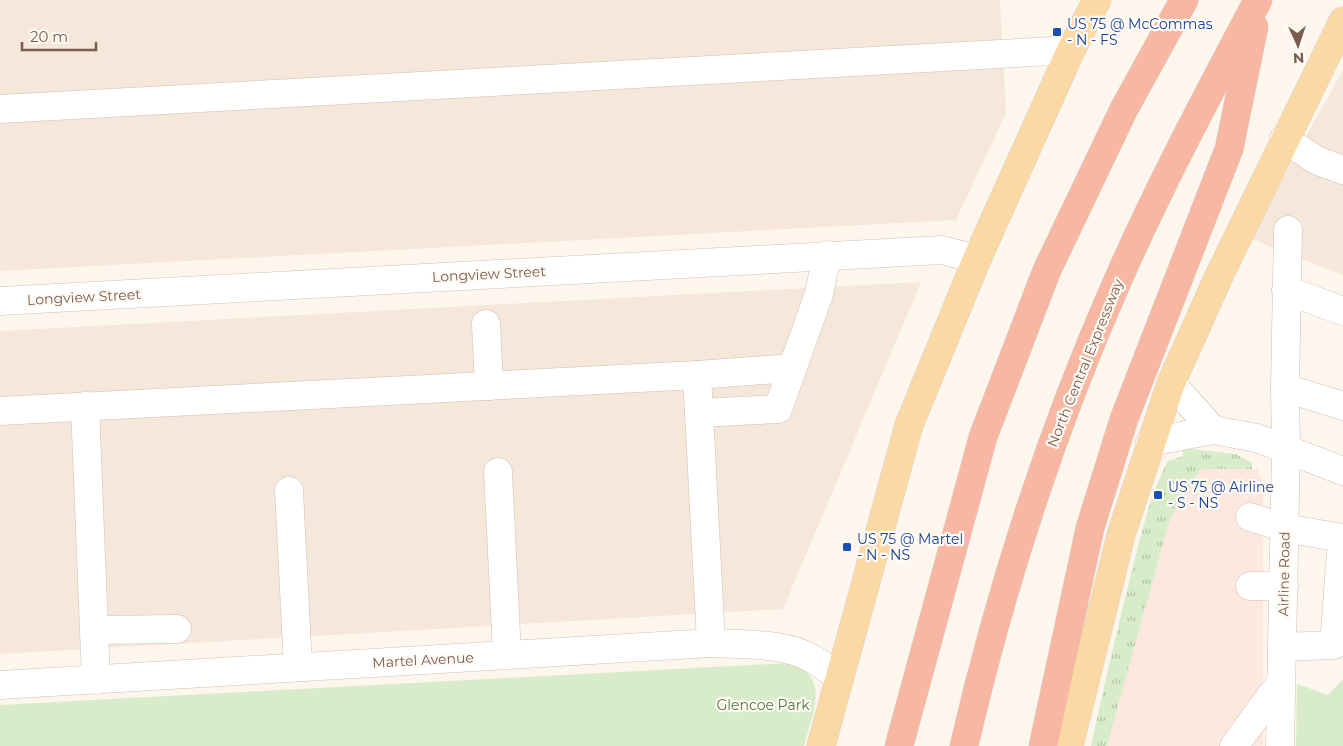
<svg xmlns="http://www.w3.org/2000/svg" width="1343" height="746" viewBox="0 0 1343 746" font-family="Montserrat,sans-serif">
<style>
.residential{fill:#f5e8da}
.commercial{fill:#fde8e0}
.grass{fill:url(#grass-tufts)}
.park{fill:#d8ecc9}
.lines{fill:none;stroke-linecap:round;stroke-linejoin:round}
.minor-casing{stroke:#d1beb0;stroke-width:29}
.major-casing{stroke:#dad1cd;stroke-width:29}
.highway-casing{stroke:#dad1cd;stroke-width:29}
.minor{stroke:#fff;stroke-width:28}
.major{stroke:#fbd9a5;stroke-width:28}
.highway{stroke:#f7b7a3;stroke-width:28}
.transit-dot{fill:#1a4fb4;stroke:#fffaf3;stroke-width:2}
.labels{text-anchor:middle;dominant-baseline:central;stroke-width:4.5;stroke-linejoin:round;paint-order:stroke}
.transit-label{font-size:14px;fill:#164399;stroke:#fffaf3;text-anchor:start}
.street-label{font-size:14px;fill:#7a5c4d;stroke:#fffaf3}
.park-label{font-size:14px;fill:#537a41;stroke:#fffaf3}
</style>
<defs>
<pattern id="grass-tufts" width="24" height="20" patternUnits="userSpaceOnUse" patternTransform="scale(1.25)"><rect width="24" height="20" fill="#d8ecc9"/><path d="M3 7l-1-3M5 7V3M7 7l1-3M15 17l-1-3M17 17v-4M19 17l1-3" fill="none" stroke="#b4c2a5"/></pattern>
</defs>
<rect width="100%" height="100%" fill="#fdf6ec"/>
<g class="residential">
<path d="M 0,0 L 1000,0 L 1006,113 L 956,220 L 0,271 Z"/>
<path d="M 1343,70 L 1343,275 L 1249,238 Z"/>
<path d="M 921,282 L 783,609 L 0,654 L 0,331 Z"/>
</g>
<path class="commercial" d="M 1201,469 L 1257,469 L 1263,482 L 1263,746 L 1107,746 L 1170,519 Z"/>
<path class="grass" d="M 1182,448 L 1236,454 L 1252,463 L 1252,469 L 1201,469 L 1170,519 L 1107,746 L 1091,746 C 1103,688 1117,631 1131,574 C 1141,536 1149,496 1168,461 L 1183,456 Z"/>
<g class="park">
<path d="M 789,663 C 832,676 812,715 804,746 L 0,746 L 0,705 Z"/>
<path d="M 1343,679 L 1343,746 L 1296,746 L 1297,684 L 1328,695 Z"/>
</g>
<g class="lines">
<defs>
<g id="minor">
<path d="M 0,109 L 1071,50"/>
<path d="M 1284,139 L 1318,161 L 1343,170"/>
<path d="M 1286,290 L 1343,311"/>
<path d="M 0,301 L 942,250 L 977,259"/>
<path d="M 486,324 L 489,386"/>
<path d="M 697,375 L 699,413 L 778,409 L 819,294 L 827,255"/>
<path d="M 1171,383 L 1213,430"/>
<path d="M 1285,388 L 1343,406"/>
<path d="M 85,406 L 96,680"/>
<path d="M 0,411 L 697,375 L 792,368"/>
<path d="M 699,413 L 711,643"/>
<path d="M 1150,442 L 1213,430 L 1257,438 L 1343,471"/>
<path d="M 498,472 L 507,654"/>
<path d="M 289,491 L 298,667"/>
<path d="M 1250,517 L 1285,528 L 1342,538 L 1334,645 L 1283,647"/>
<path d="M 1250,586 L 1284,586"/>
<path d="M 95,630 L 177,629"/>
<path d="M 0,685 L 711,643 C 744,645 783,642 813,659 C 822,664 830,671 838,677"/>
<path d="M 1234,746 L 1281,682"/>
<path d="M 1280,746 L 1286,449 L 1285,388 L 1288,230"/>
</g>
<g id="major">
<path d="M 821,746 L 909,425 L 977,259 L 1071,50 L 1097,0"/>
<path d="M 1069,746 L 1121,535 L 1171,383 L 1219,276 L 1343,21"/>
</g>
<g id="highway">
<path d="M 899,746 L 983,437 L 1047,270 L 1124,109 L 1184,0"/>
<path d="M 964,746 C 1001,587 1051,431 1117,282 C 1159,186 1209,93 1258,0"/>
<path d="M 1043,746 L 1090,528 L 1124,419 L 1229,149 L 1254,27"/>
</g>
</defs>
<use href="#minor" class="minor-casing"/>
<use href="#major" class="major-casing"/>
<use href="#highway" class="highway-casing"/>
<use href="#minor" class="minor"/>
<use href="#major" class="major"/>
<use href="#highway" class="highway"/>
</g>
<g class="transit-dot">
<rect x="1052" y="27" width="10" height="10" rx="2.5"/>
<rect x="1153" y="490" width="10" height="10" rx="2.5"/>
<rect x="842" y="542" width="10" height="10" rx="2.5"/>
</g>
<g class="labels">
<g class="transit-label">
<text x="1067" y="24">US 75 @ McCommas<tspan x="1067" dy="16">- N - FS</tspan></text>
<text x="1168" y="487">US 75 @ Airline<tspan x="1168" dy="16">- S - NS</tspan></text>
<text x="857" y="539">US 75 @ Martel<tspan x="857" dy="16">- N - NS</tspan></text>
</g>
<g class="street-label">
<text transform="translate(489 274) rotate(-3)">Longview Street</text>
<text transform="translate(84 297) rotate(-3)">Longview Street</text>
<text transform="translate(1085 363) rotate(-68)">North Central Expressway</text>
<text transform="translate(1284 574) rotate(-89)">Airline Road</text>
<text transform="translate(423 660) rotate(-3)">Martel Avenue</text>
</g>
<g class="park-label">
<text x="763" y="705">Glencoe Park</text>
</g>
</g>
<g transform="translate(1298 45) rotate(177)" stroke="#fffaf3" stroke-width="4" paint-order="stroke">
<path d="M0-4L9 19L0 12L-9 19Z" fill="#7a5c4d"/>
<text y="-8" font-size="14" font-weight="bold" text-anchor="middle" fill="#7a5c4d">N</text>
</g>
<path d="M22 42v8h74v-8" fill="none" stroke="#7a5c4d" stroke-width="2.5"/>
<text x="30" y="42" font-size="15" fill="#7a5c4d" stroke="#fffaf3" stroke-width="4" paint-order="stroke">20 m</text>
</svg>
